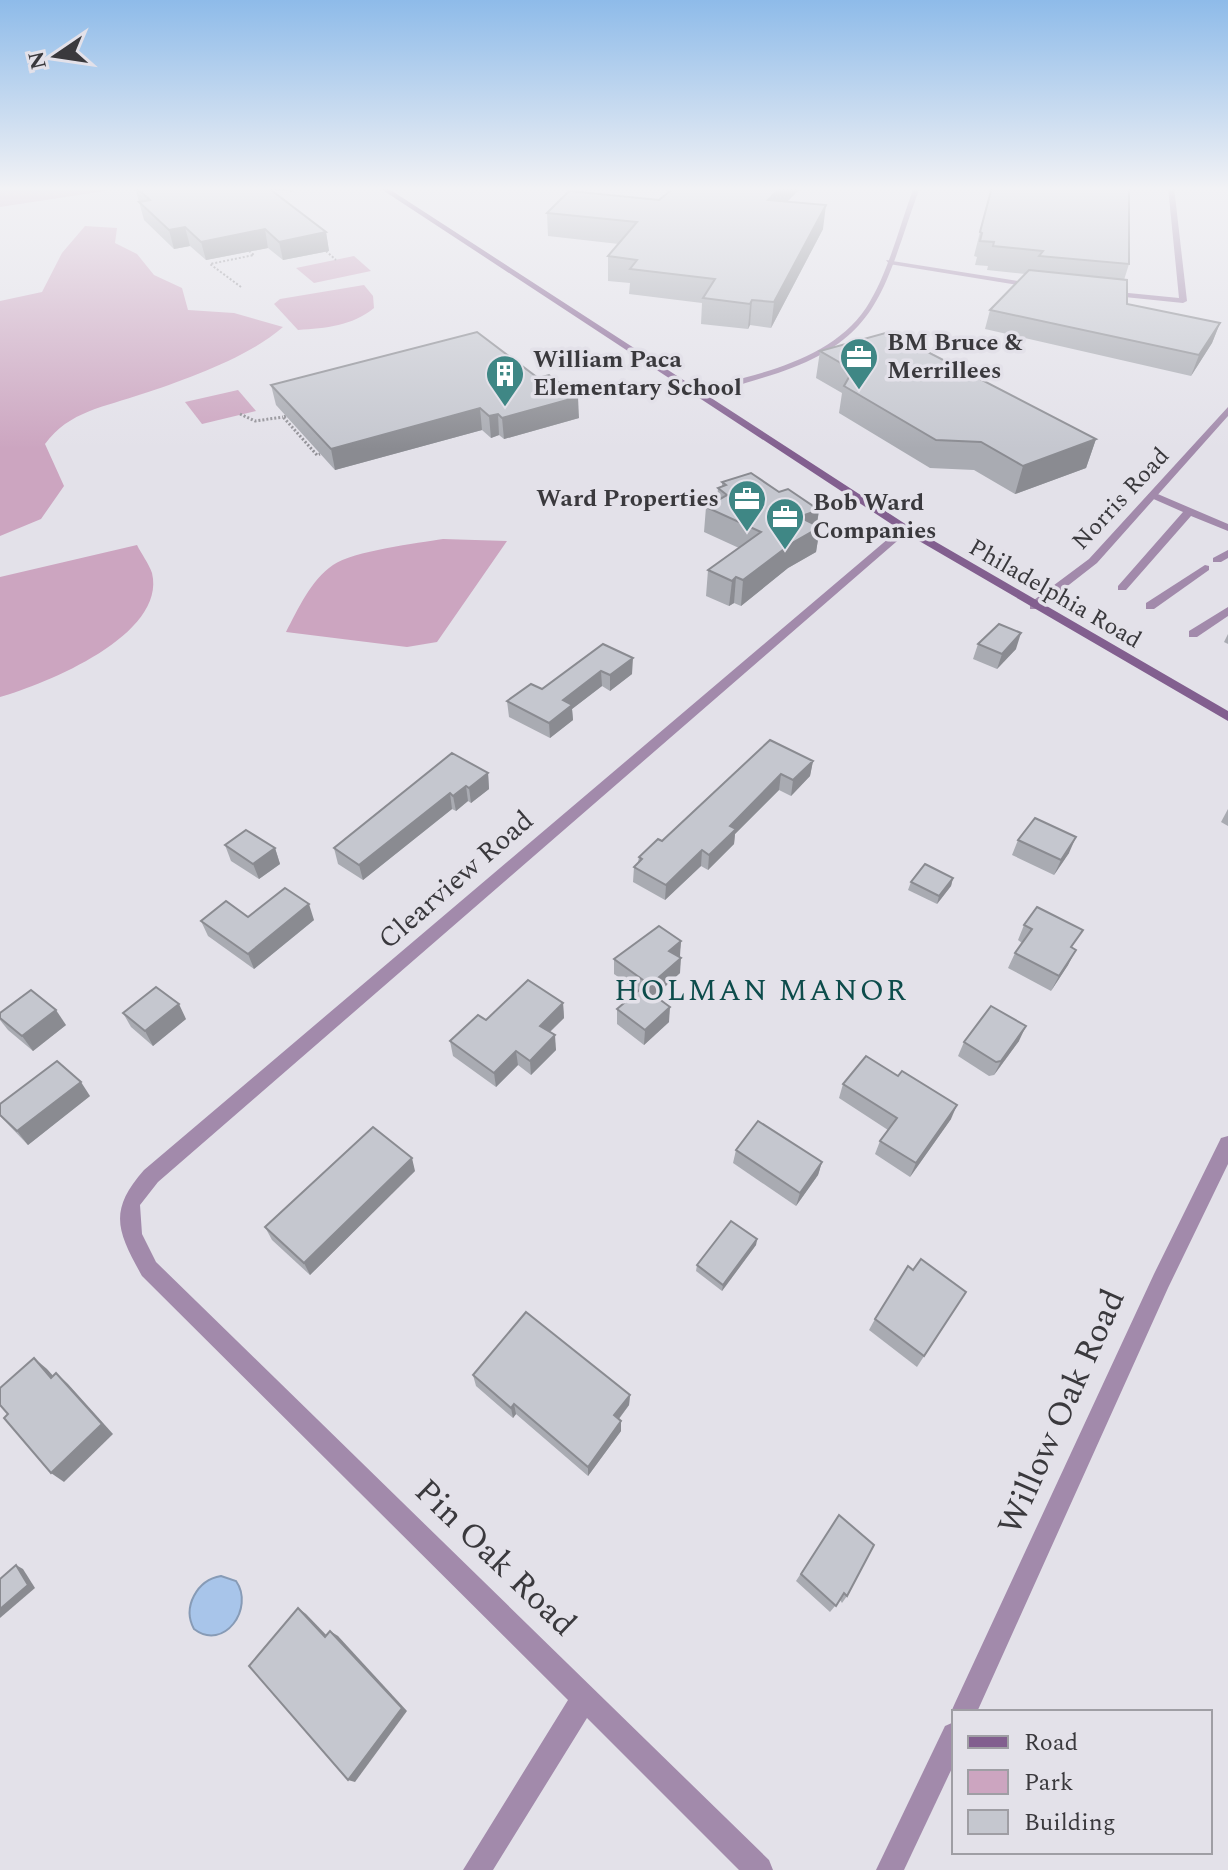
<svg xmlns="http://www.w3.org/2000/svg" width="1228" height="1870" viewBox="0 0 1228 1870" font-family="Spectral,serif">
<style>
.green{fill:#cca5c0}
.water{fill:#a8c5ea;stroke:#879bb6;stroke-width:2}
.lines{fill:none;stroke-linecap:round;stroke-linejoin:round}
.path-far1{stroke:#919096;stroke-width:2;stroke-dasharray:2 2;stroke-linecap:butt}
.path{stroke:#919096;stroke-width:3;stroke-dasharray:2 2;stroke-linecap:butt}
.service{fill:#a28aab;fill-rule:evenodd}
.minor{fill:#a28aab;fill-rule:evenodd}
.secondary{fill:#825f8f;fill-rule:evenodd}
.wall{fill:#a9abb2}
.shaded-wall{fill:#8a8b91}
.building{fill:#c5c7cf;stroke:#8a8b91;stroke-width:2}
.labels{text-anchor:middle;dominant-baseline:central;stroke-width:7;stroke-linejoin:round;paint-order:stroke}
.far-poi-label{font-size:24px;font-weight:bold;fill:#3a393d;stroke:#e3e1e9;text-anchor:start}
.far-street-label{font-size:24px;fill:#3a393d;stroke:#e3e1e9}
.street-label{font-size:28px;fill:#3a393d;stroke:#e3e1e9}
.neighbourhood-label{font-size:30px;letter-spacing:2px;fill:#0d4c4b;stroke:#e3e1e9}
.near-street-label{font-size:34px;fill:#3a393d;stroke:#e3e1e9}
</style>
<rect width="100%" height="100%" fill="#e3e1e9"/>
<g class="green">
<path d="M 0,187 L 110,187 L 105,191 L 0,207 Z"/>
<path d="M 85,226 L 117,228 L 115,243 L 137,254 L 154,275 L 182,288 L 188,310 L 234,313 L 283,327 C 249,357 185,380 142,394 C 105,407 69,411 45,444 L 64,486 L 41,519 L 0,536 L 0,301 L 42,292 L 62,253 Z"/>
<path d="M 354,256 L 371,271 L 314,283 L 296,268 Z"/>
<path d="M 364,285 L 373,296 L 374,308 C 352,326 326,328 298,330 L 274,304 L 280,299 Z"/>
<path d="M 238,390 L 256,411 L 202,424 L 185,402 Z"/>
<path d="M 443,539 L 507,541 L 437,642 L 407,647 L 286,632 C 298,609 311,580 333,565 C 353,551 418,543 443,539 Z"/>
<path d="M 137,545 C 141,553 149,564 152,573 C 167,635 46,684 0,697 L 0,577 Z"/>
</g>
<path class="water" d="M 221,1576 L 236,1581 C 255,1608 224,1652 194,1629 C 182,1607 197,1580 221,1576 Z"/>
<g class="lines">
<g class="path-far1">
<path d="M 258,187 L 294,191"/>
<path d="M 326,251 L 336,260"/>
<path d="M 241,287 L 210,264 L 254,255 L 248,250"/>
</g>
<g class="path">
<path d="M 240,414 L 255,421 L 283,417"/>
<path d="M 286,416 L 283,417 L 317,455 L 320,454"/>
</g>
<g class="service">
<path d="M 1168,187 L 1174,187 L 1187,301 L 1183,303 L 1105,295 L 1108,291 L 1179,298 Z"/>
<path d="M 886,260 L 1037,284 L 1041,286 L 1037,288 L 889,264 Z"/>
<path d="M 1153,492 L 1228,524 L 1228,531 L 1191,516 L 1126,590 L 1118,590 L 1118,586 L 1183,512 L 1149,497 L 1148,495 Z"/>
<path d="M 1228,550 L 1228,558 L 1221,562 L 1213,562 L 1213,558 Z"/>
<path d="M 1205,565 L 1209,566 L 1209,570 L 1154,609 L 1146,609 L 1146,603 Z"/>
<path d="M 1228,607 L 1228,616 L 1197,637 L 1189,637 L 1189,631 Z"/>
</g>
<g class="minor">
<path d="M 914,187 L 920,187 C 882,291 882,343 762,378 C 740,384 713,396 691,395 L 691,391 C 750,376 829,363 866,308 C 889,272 899,227 914,187 Z"/>
<path d="M 1228,407 L 1228,416 L 1097,563 L 1038,609 L 1030,609 L 1030,603 L 1089,559 Z"/>
<path d="M 902,527 L 911,529 L 158,1182 L 140,1205 L 142,1234 L 156,1262 L 769,1860 L 773,1870 L 739,1870 L 587,1718 L 493,1870 L 463,1870 L 568,1700 L 142,1276 C 117,1231 108,1211 144,1170 Z"/>
<path d="M 1228,1136 L 1228,1164 L 1168,1288 L 977,1712 L 954,1712 L 954,1719 L 951,1712 L 955,1703 L 1154,1274 L 1221,1138 Z"/>
<path d="M 954,1722 L 954,1764 L 904,1870 L 876,1870 L 945,1726 Z"/>
</g>
<path class="secondary" d="M 378,187 L 386,187 L 910,527 L 1228,711 L 1228,721 L 902,531 Z"/>
</g>
<g class="wall">
<path d="M 135,187 L 326,232 L 329,251 L 283,260 L 268,248 L 206,260 L 190,246 L 174,249 L 144,220 Z"/>
<path d="M 787,202 L 823,229 L 771,328 L 750,325 L 748,329 L 701,324 L 702,303 L 629,294 L 630,283 L 608,281 L 608,256 L 619,244 L 548,236 L 547,213 Z"/>
<path d="M 980,232 L 1129,264 L 1124,280 L 1127,304 L 1220,323 L 1212,343 L 1191,376 L 985,329 L 990,310 L 1025,274 L 987,270 L 988,266 L 975,265 L 977,257 L 974,256 Z"/>
<path d="M 820,351 L 1096,439 L 1086,468 L 1015,494 L 974,470 L 930,468 L 839,413 L 842,393 L 816,378 Z"/>
<path d="M 271,385 L 579,418 L 504,439 L 499,435 L 491,438 L 482,430 L 335,470 L 276,405 Z"/>
<path d="M 722,482 L 779,492 L 819,510 L 817,525 L 820,527 L 816,552 L 788,568 L 741,606 L 734,603 L 729,606 L 706,596 L 708,570 L 739,548 L 704,532 L 706,507 L 717,500 L 718,488 L 722,487 Z"/>
<path d="M 1228,634 L 1228,644 L 1224,642 Z"/>
<path d="M 603,644 L 632,674 L 610,691 L 602,686 L 572,709 L 573,720 L 550,738 L 509,717 L 507,701 L 542,689 Z"/>
<path d="M 978,644 L 1016,649 L 997,669 L 973,659 Z"/>
<path d="M 770,740 L 813,761 L 810,776 L 791,796 L 779,790 L 735,834 L 734,844 L 708,870 L 701,866 L 665,900 L 633,882 L 634,867 L 638,862 L 639,857 L 662,841 Z"/>
<path d="M 488,773 L 489,789 L 471,803 L 468,801 L 456,811 L 452,809 L 363,880 L 338,864 L 334,848 Z"/>
<path d="M 1228,809 L 1228,826 L 1221,822 Z"/>
<path d="M 1018,840 L 1069,853 L 1054,875 L 1012,855 Z"/>
<path d="M 225,845 L 275,848 L 280,864 L 259,879 L 231,861 Z"/>
<path d="M 953,878 L 951,886 L 937,904 L 908,890 L 911,882 Z"/>
<path d="M 248,917 L 314,920 L 254,969 L 208,936 L 201,921 Z"/>
<path d="M 1024,925 L 1073,948 L 1068,965 L 1051,991 L 1008,968 L 1015,953 L 1022,943 L 1018,940 Z"/>
<path d="M 681,941 L 679,957 L 680,973 L 655,996 L 669,1022 L 644,1045 L 617,1024 L 617,1009 L 638,991 L 614,974 L 614,959 Z"/>
<path d="M 563,1003 L 564,1018 L 550,1032 L 556,1050 L 531,1075 L 518,1065 L 496,1087 L 453,1056 L 450,1041 L 486,1020 Z"/>
<path d="M 0,1013 L 66,1025 L 33,1051 L 8,1030 L 0,1020 Z"/>
<path d="M 123,1013 L 186,1019 L 153,1046 L 131,1027 Z"/>
<path d="M 1019,1041 L 994,1075 L 989,1076 L 958,1056 L 964,1042 Z"/>
<path d="M 843,1084 L 951,1119 L 910,1177 L 875,1154 L 880,1141 L 888,1130 L 839,1098 Z"/>
<path d="M 90,1096 L 28,1145 L 0,1116 L 0,1104 Z"/>
<path d="M 736,1150 L 822,1162 L 818,1175 L 796,1206 L 733,1163 Z"/>
<path d="M 415,1171 L 310,1275 L 272,1240 L 265,1227 Z"/>
<path d="M 757,1239 L 756,1245 L 722,1291 L 696,1271 L 697,1265 Z"/>
<path d="M 966,1292 L 917,1367 L 869,1330 L 875,1319 Z"/>
<path d="M 473,1375 L 630,1395 L 629,1405 L 619,1419 L 621,1431 L 588,1476 L 516,1414 L 513,1418 L 476,1386 Z"/>
<path d="M 839,1515 L 847,1596 L 842,1603 L 840,1600 L 830,1612 L 796,1581 Z"/>
</g>
<g class="shaded-wall">
<path d="M 781,187 L 802,187 L 766,223 L 768,200 Z"/>
<path d="M 826,205 L 823,229 L 771,328 L 774,302 Z"/>
<path d="M 185,227 L 190,246 L 174,249 L 169,230 Z"/>
<path d="M 265,229 L 268,248 L 206,260 L 201,242 Z"/>
<path d="M 326,232 L 329,251 L 283,260 L 279,242 Z"/>
<path d="M 752,300 L 750,325 L 748,329 L 750,304 Z"/>
<path d="M 1220,323 L 1212,343 L 1191,376 L 1199,355 Z"/>
<path d="M 578,397 L 579,418 L 504,439 L 502,418 Z"/>
<path d="M 480,408 L 482,430 L 335,470 L 331,449 Z"/>
<path d="M 498,414 L 499,435 L 491,438 L 489,416 Z"/>
<path d="M 1096,439 L 1086,468 L 1015,494 L 1023,466 Z"/>
<path d="M 819,510 L 816,529 L 820,527 L 816,552 L 788,568 L 741,606 L 743,580 L 792,543 L 799,517 Z"/>
<path d="M 736,577 L 734,603 L 729,606 L 732,581 Z"/>
<path d="M 1021,633 L 1016,649 L 997,669 L 1002,654 Z"/>
<path d="M 633,658 L 632,674 L 610,691 L 610,675 Z"/>
<path d="M 601,671 L 602,686 L 572,709 L 573,720 L 550,738 L 549,723 L 563,700 Z"/>
<path d="M 813,761 L 810,776 L 791,796 L 793,780 Z"/>
<path d="M 488,773 L 489,789 L 471,803 L 469,788 Z"/>
<path d="M 781,774 L 779,790 L 735,834 L 734,844 L 708,870 L 709,855 L 730,826 Z"/>
<path d="M 466,786 L 468,801 L 456,811 L 453,796 Z"/>
<path d="M 450,793 L 452,809 L 363,880 L 359,865 Z"/>
<path d="M 1076,837 L 1069,853 L 1054,875 L 1061,860 Z"/>
<path d="M 275,848 L 280,864 L 259,879 L 253,864 Z"/>
<path d="M 702,850 L 701,866 L 665,900 L 666,885 Z"/>
<path d="M 953,878 L 951,886 L 937,904 L 939,896 Z"/>
<path d="M 309,904 L 314,920 L 254,969 L 248,954 Z"/>
<path d="M 681,941 L 680,956 L 669,966 L 669,951 Z"/>
<path d="M 1076,950 L 1068,965 L 1051,991 L 1059,976 Z"/>
<path d="M 681,958 L 680,973 L 650,1000 L 650,985 Z"/>
<path d="M 563,1003 L 564,1018 L 541,1040 L 540,1026 Z"/>
<path d="M 179,1004 L 186,1019 L 153,1046 L 145,1031 Z"/>
<path d="M 670,1007 L 669,1022 L 644,1045 L 645,1030 Z"/>
<path d="M 56,1010 L 66,1025 L 33,1051 L 22,1036 Z"/>
<path d="M 1026,1026 L 1019,1041 L 994,1075 L 1001,1061 Z"/>
<path d="M 555,1035 L 556,1050 L 531,1075 L 530,1061 Z"/>
<path d="M 516,1051 L 518,1065 L 496,1087 L 494,1073 Z"/>
<path d="M 81,1082 L 90,1096 L 28,1145 L 17,1131 Z"/>
<path d="M 957,1105 L 951,1119 L 910,1177 L 916,1163 Z"/>
<path d="M 412,1158 L 415,1171 L 310,1275 L 304,1263 Z"/>
<path d="M 822,1162 L 818,1175 L 796,1206 L 800,1193 Z"/>
<path d="M 757,1239 L 756,1245 L 722,1291 L 723,1285 Z"/>
<path d="M 34,1358 L 47,1369 L 64,1388 L 51,1378 Z"/>
<path d="M 56,1373 L 68,1384 L 113,1434 L 64,1482 L 51,1473 Z"/>
<path d="M 630,1395 L 629,1405 L 614,1425 L 614,1415 Z"/>
<path d="M 514,1404 L 516,1414 L 513,1418 L 511,1408 Z"/>
<path d="M 621,1421 L 621,1431 L 588,1476 L 588,1467 Z"/>
<path d="M 16,1565 L 23,1569 L 35,1588 L 0,1618 L 0,1609 Z"/>
<path d="M 298,1608 L 306,1614 L 333,1642 L 325,1637 Z"/>
<path d="M 330,1631 L 338,1636 L 407,1711 L 355,1782 L 348,1780 Z"/>
</g>
<g class="building">
<path d="M 136,187 L 267,187 L 326,232 L 279,242 L 265,229 L 201,242 L 185,227 L 169,230 L 139,202 L 150,200 Z"/>
<path d="M 675,187 L 781,187 L 768,200 L 826,205 L 774,302 L 752,300 L 750,304 L 703,298 L 715,279 L 630,269 L 637,260 L 608,256 L 637,222 L 547,213 L 569,191 L 659,200 Z"/>
<path d="M 992,187 L 1129,187 L 1129,264 L 1039,256 L 1043,251 L 993,246 L 994,242 L 980,241 L 982,233 L 980,232 Z"/>
<path d="M 1029,270 L 1127,280 L 1127,304 L 1220,323 L 1199,355 L 990,310 Z"/>
<path d="M 477,332 L 538,378 L 549,375 L 578,397 L 502,418 L 498,414 L 489,416 L 480,408 L 331,449 L 271,385 Z"/>
<path d="M 889,332 L 1096,439 L 1023,466 L 981,442 L 936,440 L 844,386 L 853,370 L 820,351 Z"/>
<path d="M 751,473 L 779,492 L 788,489 L 819,510 L 799,517 L 820,527 L 792,543 L 743,580 L 736,577 L 732,581 L 708,570 L 761,532 L 706,507 L 727,495 L 718,488 L 726,485 L 722,482 Z"/>
<path d="M 999,624 L 1021,633 L 1002,654 L 978,644 Z"/>
<path d="M 603,644 L 633,658 L 610,675 L 601,671 L 563,700 L 572,705 L 549,723 L 507,701 L 531,684 L 542,689 Z"/>
<path d="M 770,740 L 813,761 L 793,780 L 781,774 L 730,826 L 736,829 L 709,855 L 702,850 L 666,885 L 634,867 L 642,859 L 639,857 L 658,839 L 662,841 Z"/>
<path d="M 452,753 L 488,773 L 469,788 L 466,786 L 453,796 L 450,793 L 359,865 L 334,848 Z"/>
<path d="M 1035,818 L 1076,837 L 1061,860 L 1018,840 Z"/>
<path d="M 246,830 L 275,848 L 253,864 L 225,845 Z"/>
<path d="M 925,864 L 953,878 L 939,896 L 911,882 Z"/>
<path d="M 285,888 L 309,904 L 248,954 L 201,921 L 226,901 L 248,917 Z"/>
<path d="M 1037,907 L 1083,930 L 1071,947 L 1076,950 L 1059,976 L 1015,953 L 1032,929 L 1024,925 Z"/>
<path d="M 659,926 L 681,941 L 669,951 L 681,958 L 650,985 L 614,959 Z"/>
<path d="M 528,980 L 563,1003 L 540,1026 L 555,1035 L 530,1061 L 516,1051 L 494,1073 L 450,1041 L 478,1015 L 486,1020 Z"/>
<path d="M 156,987 L 179,1004 L 145,1031 L 123,1013 Z"/>
<path d="M 643,987 L 670,1007 L 645,1030 L 617,1009 Z"/>
<path d="M 31,990 L 56,1010 L 22,1036 L 0,1018 L 0,1013 Z"/>
<path d="M 991,1006 L 1026,1026 L 1001,1061 L 996,1062 L 964,1042 Z"/>
<path d="M 866,1056 L 898,1076 L 902,1071 L 957,1105 L 916,1163 L 880,1141 L 897,1118 L 843,1084 Z"/>
<path d="M 57,1061 L 81,1082 L 17,1131 L 0,1115 L 0,1104 Z"/>
<path d="M 758,1121 L 822,1162 L 800,1193 L 736,1150 Z"/>
<path d="M 373,1127 L 412,1158 L 304,1263 L 265,1227 Z"/>
<path d="M 731,1221 L 757,1239 L 723,1285 L 697,1265 Z"/>
<path d="M 921,1259 L 966,1292 L 924,1356 L 875,1319 L 908,1266 L 913,1270 Z"/>
<path d="M 526,1312 L 630,1395 L 614,1415 L 621,1421 L 588,1467 L 514,1404 L 511,1408 L 473,1375 Z"/>
<path d="M 34,1358 L 51,1378 L 56,1373 L 102,1424 L 51,1473 L 4,1418 L 8,1414 L 0,1405 L 0,1388 Z"/>
<path d="M 839,1515 L 874,1545 L 847,1596 L 844,1593 L 836,1606 L 801,1574 Z"/>
<path d="M 16,1565 L 28,1585 L 0,1609 L 0,1579 Z"/>
<path d="M 298,1608 L 325,1637 L 330,1631 L 402,1708 L 348,1780 L 249,1666 Z"/>
</g>
<linearGradient id="sky" x2="0" y2="1"><stop stop-color="#8ebbe9"/><stop offset="0.42" stop-color="#f2f2f5"/><stop offset="1" stop-color="#f2f2f5" stop-opacity="0"/></linearGradient>
<rect width="1228" height="449" fill="url(#sky)"/>
<defs>
<symbol id="office-pin" viewBox="-11 -11 22 30"><path d="M0 17L-7.5 6A9.5 9.5 0 1 1 7.5 6Z" fill="#3f8785" stroke="#e3e1e9"/><path d="M-6-3h4V-5.5h4V-3h4V5H-6ZM-1-4.5V-3h2v-1.5ZM-6 0V1H6V0Z" fill="#fff"/></symbol>
<symbol id="building-pin" viewBox="-11 -11 22 30"><path d="M0 17L-7.5 6A9.5 9.5 0 1 1 7.5 6Z" fill="#3f8785" stroke="#e3e1e9"/><path d="M-4-6H4V6H1V3H-1V6H-4ZM-2.5-4.3h1.7v1.8h-1.7ZM.8-4.3h1.7v1.8H.8ZM-2.5-1h1.7V.8h-1.7ZM.8-1h1.7V.8H.8Z" fill="#fff"/></symbol>
</defs>
<g fill-rule="evenodd">
<use href="#office-pin" x="837" y="335" width="44" height="60"/>
<use href="#building-pin" x="483" y="352" width="44" height="60"/>
<use href="#office-pin" x="725" y="477" width="44" height="60"/>
<use href="#office-pin" x="763" y="495" width="44" height="60"/>
</g>
<g class="labels">
<g class="far-poi-label">
<text x="887" y="343">BM Bruce &amp;<tspan x="887" dy="28">Merrillees</tspan></text>
<text x="533" y="360">William Paca<tspan x="533" dy="28">Elementary School</tspan></text>
<text x="719" y="499" text-anchor="end">Ward Properties</text>
<text x="813" y="503">Bob Ward<tspan x="813" dy="28">Companies</tspan></text>
</g>
<g class="far-street-label">
<text transform="translate(1121 499) rotate(-47)">Norris Road</text>
<text transform="translate(1055 594) rotate(30)">Philadelphia Road</text>
</g>
<g class="street-label">
<text transform="translate(456 880) rotate(-41)">Clearview Road</text>
</g>
<g class="neighbourhood-label">
<text x="761" y="991">HOLMAN MANOR</text>
</g>
<g class="near-street-label">
<text transform="translate(1062 1412) rotate(-66)">Willow Oak Road</text>
<text transform="translate(495 1558) rotate(44)">Pin Oak Road</text>
</g>
</g>
<rect x="952" y="1710" width="260" height="144" fill="#e3e1e9" stroke="#9f9ea4" stroke-width="2"/>
<rect x="968" y="1736" width="40" height="12" fill="#825f8f" stroke="#9f9ea4" stroke-width="2"/>
<text x="1024" y="1750" font-size="24" fill="#3a393d">Road</text>
<rect x="968" y="1770" width="40" height="24" fill="#cca5c0" stroke="#9f9ea4" stroke-width="2"/>
<text x="1024" y="1790" font-size="24" fill="#3a393d">Park</text>
<rect x="968" y="1810" width="40" height="24" fill="#c5c7cf" stroke="#9f9ea4" stroke-width="2"/>
<text x="1024" y="1830" font-size="24" fill="#3a393d">Building</text>
<g transform="translate(56 56) rotate(257)" stroke="#e3e1e9" stroke-width="6" paint-order="stroke">
<path d="M0-6L14 30L0 20L-14 30Z" fill="#3a393d"/>
<text y="-12" font-size="22" font-weight="bold" text-anchor="middle" fill="#3a393d">N</text>
</g>
</svg>
